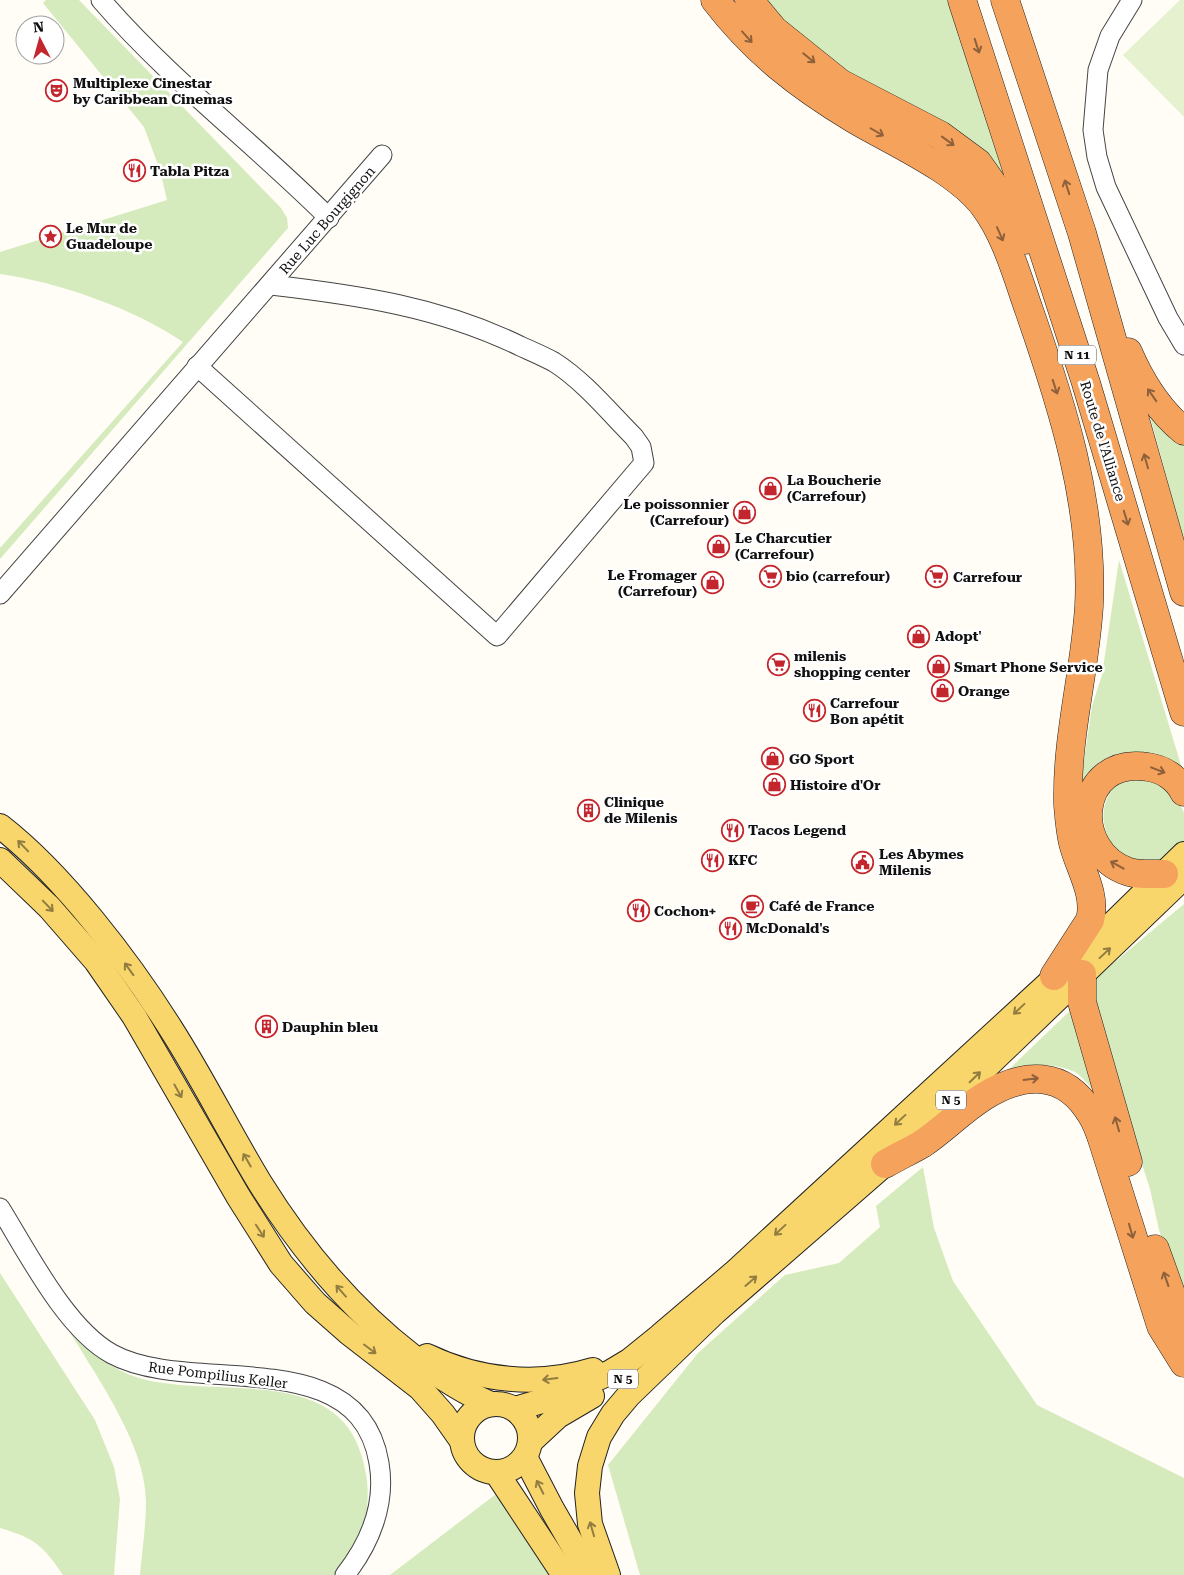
<svg xmlns="http://www.w3.org/2000/svg" width="1184" height="1575" viewBox="0 0 1184 1575" font-family="'Roboto Serif',serif">
<style>
.green{fill:#d5ebbd}
.pitch{fill:#e6f2cf}
.lines{fill:none;stroke-linecap:round;stroke-linejoin:round}
.minor-casing{stroke:#444;stroke-width:21}
.major-casing{stroke:#222;stroke-width:26}
.highway-casing{stroke:#222;stroke-width:29}
.minor{stroke:#fff;stroke-width:19}
.major{stroke:#f9d66b;stroke-width:24}
.highway{stroke:#f5a25d;stroke-width:28}
.oneway{stroke:#8e613b}
.oneway2{stroke:#917d42}
.labels{text-anchor:middle;dominant-baseline:central;stroke-width:5;stroke-linejoin:round;paint-order:stroke}
.shield{fill:#fff;stroke:#585858;stroke-width:1}
.shield-label{font-size:12px;font-weight:bold;fill:#111}
.poi-label{font-size:14px;font-weight:bold;fill:#111;stroke:#fff;text-anchor:start}
.street-label{font-size:14px;fill:#111;stroke:#fff}
</style>
<rect width="100%" height="100%" fill="#fffdf5"/>
<g class="green">
<path d="M 46,0 L 79,0 L 281,208 L 287,218 L 288,228 L 0,559 L 0,548 L 183,342 C 135,309 58,282 0,274 L 0,252 L 167,200 L 160,170 L 144,127 L 43,3 Z"/>
<path d="M 762,0 L 949,0 L 1011,188 L 829,63 Z"/>
<path d="M 1148,409 L 1184,443 L 1184,541 Z"/>
<path d="M 1119,560 L 1184,775 L 1081,781 L 1092,706 L 1102,675 Z"/>
<path d="M 1139,777 L 1174,790 L 1184,813 L 1184,841 L 1161,864 L 1147,871 L 1115,856 C 1102,824 1095,806 1122,778 Z"/>
<path d="M 1184,904 L 1184,1306 L 1159,1230 L 1150,1189 L 1097,1023 L 1092,981 Z"/>
<path d="M 1076,1005 L 1095,1092 C 1089,1086 1082,1076 1075,1072 C 1052,1061 1024,1064 1002,1076 Z"/>
<path d="M 923,1167 L 934,1228 L 953,1281 L 1037,1405 L 1184,1478 L 1184,1575 L 640,1575 L 608,1465 L 698,1353 L 785,1275 L 839,1263 L 880,1227 L 876,1206 Z"/>
<path d="M 0,1273 L 95,1420 L 114,1467 L 120,1499 L 114,1575 L 63,1575 C 43,1545 34,1538 0,1528 Z"/>
<path d="M 68,1329 C 86,1346 104,1364 128,1374 C 199,1404 335,1358 362,1457 C 376,1506 363,1534 339,1575 L 140,1575 C 142,1551 146,1526 146,1502 C 146,1445 96,1376 68,1329 Z"/>
<path d="M 500,1491 L 552,1575 L 390,1575 Z"/>
</g>
<path class="pitch" d="M 1180,0 L 1184,0 L 1184,117 L 1123,55 Z"/>
<g class="lines">
<defs>
<g id="minor">
<path d="M 101,0 C 170,80 255,144 329,218"/>
<path d="M 1132,0 L 1110,36 L 1098,70 L 1093,130 L 1097,157 L 1106,187 L 1168,318 L 1184,345"/>
<path d="M 197,366 L 497,636 L 644,463 L 641,447 L 634,437 C 609,412 584,381 554,362 C 543,356 531,351 520,346 C 440,307 358,295 271,285"/>
<path d="M 0,594 L 382,155"/>
<path d="M 0,1208 C 28,1253 66,1329 112,1354 C 190,1397 359,1340 379,1463 C 386,1504 370,1543 345,1575"/>
</g>
<g id="major">
<path d="M 0,826 C 62,874 129,962 171,1029 C 203,1079 229,1132 260,1183 C 301,1249 351,1309 412,1356 C 437,1375 462,1392 491,1404"/>
<path d="M 0,860 L 49,907 L 96,961 L 134,1016 L 238,1196 L 281,1264 L 315,1303 L 349,1333 L 420,1388 L 443,1414 L 462,1441"/>
<path d="M 427,1356 C 479,1381 538,1387 593,1370"/>
<circle cx="496" cy="1438" r="34"/>
<path d="M 515,1409 L 559,1396 L 609,1373 L 629,1361 L 660,1336 L 734,1273 L 1097,939 L 1184,854"/>
<path d="M 530,1442 L 558,1416 L 592,1396"/>
<path d="M 525,1457 L 552,1509 L 590,1575"/>
<path d="M 496,1472 L 564,1575"/>
<path d="M 608,1575 L 590,1524 L 587,1493 L 590,1466 L 599,1437 L 613,1414 L 629,1395 L 714,1313 L 885,1164 L 1184,877"/>
</g>
<g id="highway">
<path d="M 715,0 C 755,52 799,86 854,119 C 893,142 957,170 984,206 C 1006,235 1017,276 1029,310 C 1062,405 1094,504 1089,606 C 1085,672 1066,738 1068,805 C 1069,817 1070,831 1073,843 C 1079,868 1097,894 1090,920 L 1054,976"/>
<path d="M 749,0 L 774,30 L 840,83 L 940,135 L 978,163 L 1013,213 L 1025,240"/>
<path d="M 962,0 L 1086,383 L 1184,712"/>
<path d="M 1005,0 L 1082,233 L 1184,592"/>
<path d="M 1128,352 C 1141,382 1158,410 1184,431"/>
<path d="M 1164,874 C 1152,874 1140,875 1129,872 C 1068,852 1076,755 1148,767 C 1163,769 1177,778 1184,792"/>
<path d="M 1082,974 L 1082,1002 L 1128,1162"/>
<path d="M 885,1164 C 897,1157 910,1151 922,1144 C 943,1130 961,1111 983,1097 C 1023,1072 1064,1069 1091,1114 C 1097,1123 1100,1133 1103,1142 L 1161,1326 L 1184,1363"/>
<path d="M 1155,1249 L 1177,1310 L 1184,1324"/>
</g>
</defs>
<use href="#minor" class="minor-casing"/>
<use href="#major" class="major-casing"/>
<use href="#highway" class="highway-casing"/>
<use href="#minor" class="minor"/>
<use href="#major" class="major"/>
<use href="#highway" class="highway"/>
</g>
<defs><path id="oneway-shaft" d="M-6 0H5M1.5-3L5.5 0L1.5 3" fill="none" stroke-width="1.6" stroke-linecap="round" stroke-linejoin="round" transform="scale(1.25)"/></defs>
<g class="oneway">
<use href="#oneway-shaft" transform="translate(747 37) rotate(48)"/>
<use href="#oneway-shaft" transform="translate(977 46) rotate(72)"/>
<use href="#oneway-shaft" transform="translate(809 58) rotate(39)"/>
<use href="#oneway-shaft" transform="translate(877 132) rotate(30)"/>
<use href="#oneway-shaft" transform="translate(948 141) rotate(36)"/>
<use href="#oneway-shaft" transform="translate(1067 187) rotate(-108)"/>
<use href="#oneway-shaft" transform="translate(1000 234) rotate(66)"/>
<use href="#oneway-shaft" transform="translate(1055 387) rotate(72)"/>
<use href="#oneway-shaft" transform="translate(1152 395) rotate(-125)"/>
<use href="#oneway-shaft" transform="translate(1146 461) rotate(-106)"/>
<use href="#oneway-shaft" transform="translate(1126 518) rotate(73)"/>
<use href="#oneway-shaft" transform="translate(1158 770) rotate(21)"/>
<use href="#oneway-shaft" transform="translate(1117 865) rotate(-151)"/>
<use href="#oneway-shaft" transform="translate(1031 1079) rotate(-7)"/>
<use href="#oneway-shaft" transform="translate(1117 1124) rotate(-106)"/>
<use href="#oneway-shaft" transform="translate(1131 1231) rotate(74)"/>
<use href="#oneway-shaft" transform="translate(1166 1279) rotate(-109)"/>
</g>
<g class="oneway2">
<use href="#oneway-shaft" transform="translate(23 846) rotate(-134)"/>
<use href="#oneway-shaft" transform="translate(48 906) rotate(46)"/>
<use href="#oneway-shaft" transform="translate(1105 953) rotate(-43)"/>
<use href="#oneway-shaft" transform="translate(129 969) rotate(-126)"/>
<use href="#oneway-shaft" transform="translate(1019 1009) rotate(137)"/>
<use href="#oneway-shaft" transform="translate(975 1077) rotate(-44)"/>
<use href="#oneway-shaft" transform="translate(178 1091) rotate(61)"/>
<use href="#oneway-shaft" transform="translate(900 1120) rotate(137)"/>
<use href="#oneway-shaft" transform="translate(247 1160) rotate(-120)"/>
<use href="#oneway-shaft" transform="translate(780 1230) rotate(137)"/>
<use href="#oneway-shaft" transform="translate(260 1231) rotate(57)"/>
<use href="#oneway-shaft" transform="translate(751 1281) rotate(-41)"/>
<use href="#oneway-shaft" transform="translate(341 1291) rotate(-131)"/>
<use href="#oneway-shaft" transform="translate(370 1349) rotate(37)"/>
<use href="#oneway-shaft" transform="translate(550 1379) rotate(173)"/>
<use href="#oneway-shaft" transform="translate(540 1487) rotate(-117)"/>
<use href="#oneway-shaft" transform="translate(592 1529) rotate(-106)"/>
</g>
<defs>
<symbol id="theatre-ring" viewBox="-11 -11 22 22"><circle r="9.5" fill="#fff" stroke="#c4262e" stroke-width="1.5"/><path d="M-5-5.5Q0-4 5-5.5V0Q5 5 0 6Q-5 5-5 0ZM-3.3-2.5H-1v1.5H-3.3ZM1-2.5H3.3v1.5H1ZM-2.8 1Q0 5.5 2.8 1Z" fill="#c4262e"/></symbol>
<symbol id="restaurant-ring" viewBox="-11 -11 22 22"><circle r="9.5" fill="#fff" stroke="#c4262e" stroke-width="1.5"/><path d="M-5-6h1v4h1v-4h1v4h1v-4h1v5L-1.5 .5V6h-2V.5L-5-1ZM5-6V6H3V1.5H1.5Q1.5-4 5-6Z" fill="#c4262e"/></symbol>
<symbol id="sight-ring" viewBox="-11 -11 22 22"><circle r="9.5" fill="#fff" stroke="#c4262e" stroke-width="1.5"/><path d="M0-6L1.8-2.2L6-1.7L2.9 1.2L3.7 5.4L0 3.3L-3.7 5.4L-2.9 1.2L-6-1.7L-1.8-2.2Z" fill="#c4262e"/></symbol>
<symbol id="shop-ring" viewBox="-11 -11 22 22"><circle r="9.5" fill="#fff" stroke="#c4262e" stroke-width="1.5"/><path d="M-5-2.5h2.3a2.7 3.5 0 0 1 5.4 0H5L5.5 6h-11ZM-1.5-2.5h3a1.5 2.3 0 0 0-3 0Z" fill="#c4262e"/></symbol>
<symbol id="supermarket-ring" viewBox="-11 -11 22 22"><circle r="9.5" fill="#fff" stroke="#c4262e" stroke-width="1.5"/><path d="M-6-5.5h2.5l.6 2H6L4.5 2H-2.5L-4.4-4H-6ZM-1.5 3.2a1.3 1.3 0 1 0 .1 0ZM3 3.2a1.3 1.3 0 1 0 .1 0Z" fill="#c4262e"/></symbol>
<symbol id="building-ring" viewBox="-11 -11 22 22"><circle r="9.5" fill="#fff" stroke="#c4262e" stroke-width="1.5"/><path d="M-4-6H4V6H1V3H-1V6H-4ZM-2.5-4.3h1.7v1.8h-1.7ZM.8-4.3h1.7v1.8H.8ZM-2.5-1h1.7V.8h-1.7ZM.8-1h1.7V.8H.8Z" fill="#c4262e"/></symbol>
<symbol id="civic-ring" viewBox="-11 -11 22 22"><circle r="9.5" fill="#fff" stroke="#c4262e" stroke-width="1.5"/><path d="M-.6-6.5H3V-4.5H.6V-3L4-1V1h2V6H-6V1h2V-1L-.6-3ZM-1.2 2.5V6h2.4V2.5Z" fill="#c4262e"/></symbol>
<symbol id="cafe-ring" viewBox="-11 -11 22 22"><circle r="9.5" fill="#fff" stroke="#c4262e" stroke-width="1.5"/><path d="M-5.5-4.5H6V0H3Q3 3.5 0 3.5H-2.5Q-5.5 3.5-5.5 0ZM3-3.2v2h1.7v-2ZM-6 4.5H4V6H-6Z" fill="#c4262e"/></symbol>
</defs>
<g fill-rule="evenodd">
<use href="#theatre-ring" x="44" y="78" width="25" height="25"/>
<use href="#restaurant-ring" x="122" y="158" width="25" height="25"/>
<use href="#sight-ring" x="38" y="224" width="25" height="25"/>
<use href="#shop-ring" x="758" y="476" width="25" height="25"/>
<use href="#shop-ring" x="732" y="500" width="25" height="25"/>
<use href="#shop-ring" x="706" y="534" width="25" height="25"/>
<use href="#supermarket-ring" x="758" y="564" width="25" height="25"/>
<use href="#supermarket-ring" x="924" y="564" width="25" height="25"/>
<use href="#shop-ring" x="700" y="570" width="25" height="25"/>
<use href="#shop-ring" x="906" y="624" width="25" height="25"/>
<use href="#supermarket-ring" x="766" y="652" width="25" height="25"/>
<use href="#shop-ring" x="926" y="654" width="25" height="25"/>
<use href="#shop-ring" x="930" y="678" width="25" height="25"/>
<use href="#restaurant-ring" x="802" y="698" width="25" height="25"/>
<use href="#shop-ring" x="760" y="746" width="25" height="25"/>
<use href="#shop-ring" x="762" y="772" width="25" height="25"/>
<use href="#building-ring" x="576" y="798" width="25" height="25"/>
<use href="#restaurant-ring" x="720" y="818" width="25" height="25"/>
<use href="#restaurant-ring" x="700" y="848" width="25" height="25"/>
<use href="#civic-ring" x="850" y="850" width="25" height="25"/>
<use href="#cafe-ring" x="740" y="894" width="25" height="25"/>
<use href="#restaurant-ring" x="626" y="898" width="25" height="25"/>
<use href="#restaurant-ring" x="718" y="916" width="25" height="25"/>
<use href="#building-ring" x="254" y="1014" width="25" height="25"/>
</g>
<g class="labels">
<g class="shield">
<rect x="1058" y="345.5" width="38" height="19" rx="4"/>
<rect x="936" y="1090.5" width="30" height="19" rx="4"/>
<rect x="608" y="1369.5" width="30" height="19" rx="4"/>
</g>
<g class="shield-label">
<text x="1077" y="355">N 11</text>
<text x="951" y="1100">N 5</text>
<text x="623" y="1379">N 5</text>
</g>
<g class="poi-label">
<text x="73" y="83">Multiplexe Cinestar<tspan x="73" dy="16">by Caribbean Cinemas</tspan></text>
<text x="150" y="171">Tabla Pitza</text>
<text x="66" y="228">Le Mur de<tspan x="66" dy="16">Guadeloupe</tspan></text>
<text x="787" y="480">La Boucherie<tspan x="787" dy="16">(Carrefour)</tspan></text>
<text x="729" y="504" text-anchor="end">Le poissonnier<tspan x="729" dy="16">(Carrefour)</tspan></text>
<text x="735" y="538">Le Charcutier<tspan x="735" dy="16">(Carrefour)</tspan></text>
<text x="697" y="575" text-anchor="end">Le Fromager<tspan x="697" dy="16">(Carrefour)</tspan></text>
<text x="786" y="576">bio (carrefour)</text>
<text x="953" y="577">Carrefour</text>
<text x="935" y="636">Adopt'</text>
<text x="794" y="656">milenis<tspan x="794" dy="16">shopping center</tspan></text>
<text x="954" y="667">Smart Phone Service</text>
<text x="958" y="691">Orange</text>
<text x="830" y="703">Carrefour<tspan x="830" dy="16">Bon apétit</tspan></text>
<text x="789" y="759">GO Sport</text>
<text x="790" y="785">Histoire d'Or</text>
<text x="604" y="802">Clinique<tspan x="604" dy="16">de Milenis</tspan></text>
<text x="748" y="830">Tacos Legend</text>
<text x="879" y="854">Les Abymes<tspan x="879" dy="16">Milenis</tspan></text>
<text x="728" y="860">KFC</text>
<text x="769" y="906">Café de France</text>
<text x="654" y="911">Cochon+</text>
<text x="746" y="928">McDonald's</text>
<text x="282" y="1027">Dauphin bleu</text>
</g>
<g class="street-label">
<text transform="translate(327 220) rotate(-49)">Rue Luc Bourgignon</text>
<text transform="translate(1103 441) rotate(73)">Route de l'Alliance</text>
<text transform="translate(218 1375) rotate(7)">Rue Pompilius Keller</text>
</g>
</g>
<g transform="translate(40 40) rotate(354)"><circle r="24" fill="#ffffff" stroke="#a0a0a0"/>
<path d="M0-4L9 19L0 12L-9 19Z" fill="#c4262e"/>
<text y="-8" font-size="14" font-weight="bold" text-anchor="middle" fill="#111111">N</text>
</g>
</svg>
